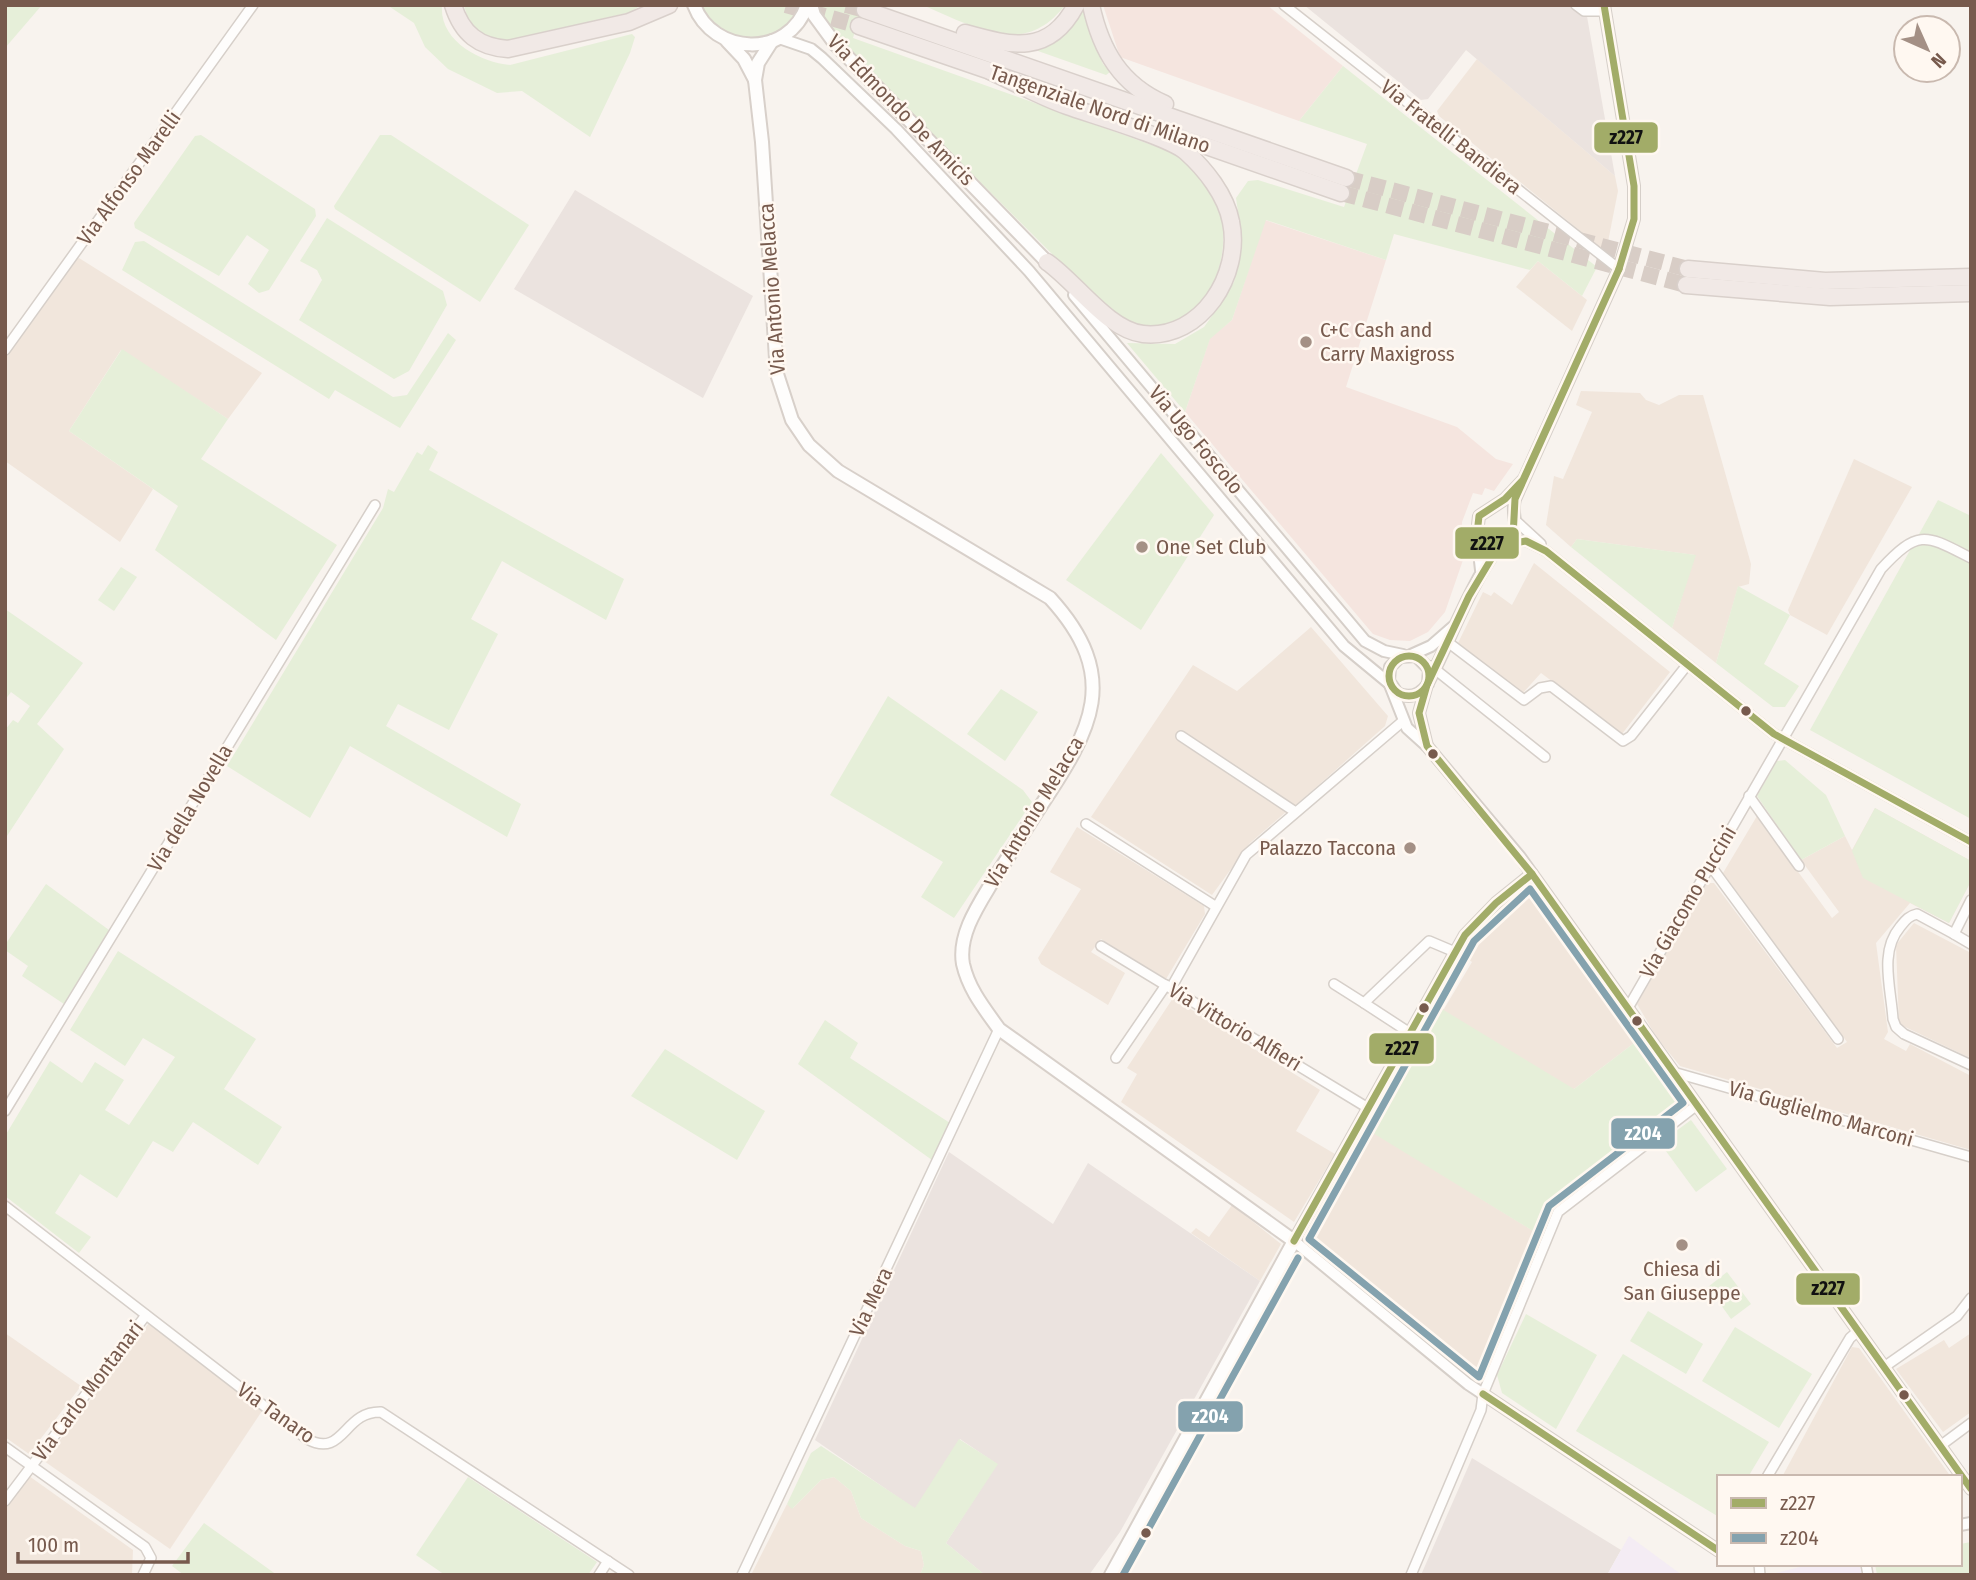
<svg xmlns="http://www.w3.org/2000/svg" width="1976" height="1580" viewBox="0 0 1976 1580" font-family="'Fira Sans Condensed',sans-serif">
<style>
.residential{fill:#f1e6dc}
.commercial{fill:#f5e5df}
.industrial{fill:#ebe3df}
.education{fill:#f4ecf4}
.green{fill:#e6efd9}
.lines{fill:none;stroke-linecap:round;stroke-linejoin:round}
.motorway-tunnel{stroke:#d8cdc6;stroke-width:16;stroke-dasharray:16 8;stroke-linecap:butt}
.minor-casing{stroke:#d6cfc9;stroke-width:12}
.tertiary-casing{stroke:#d6cfc9;stroke-width:14}
.secondary-casing{stroke:#d8d0ca;stroke-width:16}
.motorway-casing{stroke:#d9d0cb;stroke-width:19}
.minor{stroke:#fefdfc;stroke-width:9}
.tertiary{stroke:#fefdfc;stroke-width:10}
.secondary{stroke:#fefdfc;stroke-width:12}
.motorway{stroke:#f1e9e6;stroke-width:16}
.bus-1-casing{stroke:#fff8f1;stroke-width:12}
.bus-2-casing{stroke:#fff8f1;stroke-width:12}
.bus-1{stroke:#a2ac68;stroke-width:7}
.bus-2{stroke:#84a2ae;stroke-width:7}
.poi-dot{fill:#a49085;stroke:#fff8f1;stroke-width:2.5}
.bus-dot{fill:#775a4d;stroke:#fff8f1;stroke-width:2.5}
.labels{text-anchor:middle;dominant-baseline:central;stroke-width:5;stroke-linejoin:round;paint-order:stroke}
.street-label{font-size:21px;fill:#775a4d;stroke:#fff8f1}
.poi-label{font-size:21px;fill:#775a4d;stroke:#fff8f1;text-anchor:start}
.line-badge{stroke:#fff8f1;stroke-width:2.5}
.badge-label{font-size:19px;text-anchor:middle;font-weight:bold;fill:#fff}
.pale-badge-label{font-size:19px;text-anchor:middle;font-weight:bold;fill:#111}
</style>
<rect width="100%" height="100%" fill="#f8f3ee"/>
<g class="residential">
<path d="M 1477,59 L 1615,176 L 1618,191 L 1606,252 L 1439,116 L 1437,111 Z"/>
<path d="M 79,258 L 262,373 L 228,419 L 121,350 L 69,431 L 153,489 L 120,542 L 5,461 L 5,358 L 72,260 Z"/>
<path d="M 1538,261 L 1587,300 L 1572,331 L 1516,287 Z"/>
<path d="M 1581,391 L 1640,393 L 1646,400 L 1659,405 L 1679,395 L 1703,395 L 1751,564 L 1749,584 L 1738,587 L 1716,663 L 1672,628 L 1695,555 L 1577,539 L 1571,547 L 1546,525 L 1554,476 L 1563,479 L 1592,412 L 1576,405 Z"/>
<path d="M 1854,459 L 1912,487 L 1827,635 L 1790,615 L 1788,610 Z"/>
<path d="M 1534,563 L 1670,672 L 1622,734 L 1541,673 L 1522,694 L 1458,643 L 1483,592 L 1491,596 L 1494,592 L 1512,605 Z"/>
<path d="M 1311,627 L 1388,716 L 1385,726 L 1295,806 L 1181,733 L 1177,740 L 1286,812 L 1250,843 L 1212,895 L 1091,817 L 1193,665 L 1237,691 Z"/>
<path d="M 1875,808 L 1971,861 L 1971,881 L 1949,923 L 1910,903 L 1876,943 L 1888,1032 L 1884,1039 L 1906,1051 L 1910,1044 L 1971,1076 L 1971,1150 L 1680,1066 L 1657,1038 L 1637,1004 L 1707,883 L 1714,883 L 1837,1048 L 1847,1042 L 1723,873 L 1757,816 L 1832,918 L 1839,912 L 1801,860 L 1845,836 L 1852,850 Z"/>
<path d="M 1077,827 L 1204,906 L 1205,914 L 1166,979 L 1101,939 L 1091,952 L 1125,973 L 1108,1005 L 1041,964 L 1038,958 L 1081,889 L 1050,872 Z"/>
<path d="M 1524,889 L 1534,890 L 1638,1040 L 1574,1089 L 1475,1195 L 1538,1234 L 1480,1376 L 1475,1378 L 1312,1242 L 1311,1233 L 1437,1006 L 1444,1009 L 1472,962 L 1461,954 L 1467,941 L 1485,920 Z"/>
<path d="M 1914,923 L 1971,953 L 1971,1055 L 1968,1057 L 1899,1024 L 1896,945 Z"/>
<path d="M 1173,998 L 1320,1090 L 1296,1131 L 1335,1154 L 1294,1222 L 1121,1102 L 1137,1074 L 1127,1068 Z"/>
<path d="M 1232,1205 L 1281,1244 L 1260,1281 L 1191,1233 L 1196,1228 L 1209,1237 Z"/>
<path d="M 149,1323 L 262,1411 L 170,1549 L 44,1461 Z"/>
<path d="M 5,1333 L 81,1386 L 29,1454 L 5,1437 Z"/>
<path d="M 1971,1333 L 1971,1412 L 1943,1432 L 1896,1369 L 1944,1340 L 1949,1348 Z"/>
<path d="M 1852,1347 L 1859,1348 L 1951,1477 L 1782,1477 Z"/>
<path d="M 29,1476 L 133,1550 L 132,1575 L 5,1575 L 5,1509 Z"/>
<path d="M 834,1477 L 851,1491 L 861,1518 L 905,1546 L 921,1551 L 924,1565 L 920,1575 L 751,1575 L 787,1504 L 793,1508 L 821,1480 Z"/>
</g>
<g class="commercial">
<path d="M 1103,5 L 1267,5 L 1343,66 L 1299,121 L 1120,57 Z"/>
<path d="M 1265,220 L 1386,260 L 1346,387 L 1457,427 L 1496,459 L 1513,464 L 1494,491 L 1485,488 L 1482,495 L 1473,493 L 1462,522 L 1463,560 L 1445,612 L 1428,632 L 1410,641 L 1390,640 L 1373,634 L 1185,412 L 1210,338 L 1232,320 Z"/>
</g>
<g class="industrial">
<path d="M 1304,5 L 1585,5 L 1615,176 L 1466,50 L 1428,99 L 1421,100 Z"/>
<path d="M 575,190 L 753,296 L 703,398 L 514,289 Z"/>
<path d="M 949,1152 L 1053,1224 L 1088,1163 L 1260,1281 L 1120,1532 L 1089,1575 L 985,1575 L 946,1543 L 997,1464 L 960,1439 L 915,1509 L 815,1440 Z"/>
<path d="M 1472,1458 L 1621,1550 L 1607,1575 L 1421,1575 Z"/>
</g>
<g class="education">
<path d="M 1629,1536 L 1682,1575 L 1607,1575 Z"/>
<path d="M 1812,1564 L 1859,1564 L 1862,1575 L 1768,1575 Z"/>
</g>
<g class="green">
<path d="M 5,5 L 42,5 L 5,48 Z"/>
<path d="M 387,5 L 442,5 C 439,41 480,62 510,65 L 632,34 L 635,37 L 630,53 L 590,137 L 522,91 L 497,93 L 448,69 L 425,47 L 414,23 Z"/>
<path d="M 464,5 L 641,5 L 631,12 L 497,43 L 470,27 Z"/>
<path d="M 700,5 L 800,5 C 780,55 724,46 700,5 Z"/>
<path d="M 820,5 L 863,5 L 853,38 L 1177,154 C 1193,167 1207,179 1215,198 C 1240,252 1207,335 1139,326 C 1124,324 1110,309 1098,300 L 869,71 L 826,21 Z"/>
<path d="M 922,5 L 1065,5 C 1024,60 972,25 922,5 Z"/>
<path d="M 1083,8 L 1087,10 L 1094,42 L 1103,64 L 1110,72 L 1106,75 L 1038,51 L 1037,48 Z"/>
<path d="M 1343,66 L 1597,267 L 1582,296 L 1538,261 L 1530,270 L 1394,234 L 1386,260 L 1266,220 L 1232,320 L 1210,339 L 1185,412 L 1127,343 L 1175,344 L 1204,327 L 1222,302 L 1234,282 L 1242,241 L 1236,198 L 1248,181 L 1258,180 L 1344,207 L 1367,144 L 1299,121 Z"/>
<path d="M 201,135 L 315,209 L 316,216 L 269,290 L 259,293 L 248,284 L 269,250 L 247,235 L 219,276 L 135,228 L 134,223 L 195,136 Z"/>
<path d="M 380,135 L 391,135 L 529,225 L 480,302 L 335,209 L 334,206 Z"/>
<path d="M 327,218 L 443,291 L 447,305 L 409,371 L 394,379 L 299,320 L 322,280 L 317,270 L 300,261 Z"/>
<path d="M 144,241 L 393,397 L 407,395 L 448,333 L 456,340 L 400,428 L 335,390 L 329,399 L 122,270 L 135,242 Z"/>
<path d="M 122,349 L 228,419 L 201,459 L 337,545 L 276,640 L 155,550 L 178,506 L 69,431 Z"/>
<path d="M 428,445 L 438,452 L 429,470 L 624,579 L 606,620 L 502,561 L 471,619 L 498,634 L 449,730 L 398,704 L 386,726 L 521,804 L 507,837 L 350,746 L 310,818 L 227,766 L 383,508 L 388,489 L 394,492 L 417,452 L 422,455 Z"/>
<path d="M 1161,453 L 1214,515 L 1141,630 L 1066,580 Z"/>
<path d="M 1938,500 L 1971,516 L 1971,819 L 1810,730 Z"/>
<path d="M 1577,539 L 1696,555 L 1672,628 L 1571,547 Z"/>
<path d="M 121,567 L 137,577 L 114,611 L 98,600 Z"/>
<path d="M 1738,586 L 1790,615 L 1764,664 L 1799,686 L 1785,707 L 1773,707 L 1716,663 Z"/>
<path d="M 5,609 L 83,663 L 37,724 L 64,749 L 5,839 L 5,730 L 13,720 L 18,723 L 30,706 L 11,692 L 5,700 Z"/>
<path d="M 1001,689 L 1038,712 L 1005,761 L 967,734 Z"/>
<path d="M 888,696 L 1023,790 L 1032,802 L 954,918 L 921,897 L 943,862 L 830,795 Z"/>
<path d="M 1785,760 L 1826,795 L 1845,836 L 1801,860 L 1757,796 L 1777,761 Z"/>
<path d="M 1875,808 L 1971,861 L 1971,881 L 1949,923 L 1863,878 L 1852,851 Z"/>
<path d="M 46,884 L 109,930 L 64,1004 L 22,976 L 28,966 L 5,950 L 5,945 Z"/>
<path d="M 118,951 L 256,1039 L 224,1089 L 282,1127 L 258,1165 L 193,1122 L 173,1152 L 153,1141 L 117,1198 L 80,1174 L 55,1213 L 91,1237 L 79,1253 L 5,1196 L 5,1136 L 50,1061 L 82,1083 L 95,1062 L 124,1080 L 105,1110 L 129,1125 L 175,1057 L 143,1038 L 125,1066 L 70,1030 Z"/>
<path d="M 1437,1006 L 1574,1089 L 1638,1040 L 1680,1103 L 1609,1163 L 1556,1202 L 1538,1234 L 1368,1130 Z"/>
<path d="M 825,1020 L 858,1043 L 850,1058 L 950,1123 L 932,1160 L 798,1064 Z"/>
<path d="M 665,1049 L 765,1111 L 737,1160 L 631,1096 Z"/>
<path d="M 1691,1120 L 1727,1169 L 1696,1192 L 1660,1143 Z"/>
<path d="M 1727,1272 L 1751,1304 L 1731,1319 L 1708,1287 Z"/>
<path d="M 1648,1311 L 1703,1344 L 1686,1374 L 1630,1341 Z"/>
<path d="M 1526,1314 L 1597,1355 L 1556,1429 L 1502,1393 L 1497,1375 Z"/>
<path d="M 1735,1327 L 1812,1374 L 1779,1428 L 1702,1381 Z"/>
<path d="M 1623,1354 L 1769,1442 L 1748,1477 L 1719,1477 L 1719,1517 L 1576,1431 Z"/>
<path d="M 959,1439 L 998,1464 L 946,1543 L 985,1575 L 920,1575 L 924,1565 L 921,1551 L 905,1546 L 861,1518 L 851,1491 L 834,1477 L 821,1480 L 792,1509 L 787,1504 L 811,1453 L 821,1446 L 915,1508 Z"/>
<path d="M 468,1477 L 597,1562 L 588,1575 L 445,1575 L 416,1555 Z"/>
<path d="M 204,1523 L 277,1575 L 184,1575 L 172,1566 Z"/>
<path d="M 1971,1542 L 1971,1575 L 1877,1575 L 1875,1564 L 1960,1564 L 1960,1544 Z"/>
</g>
<g class="lines">
<g class="motorway-tunnel">
<path d="M 786,5 L 859,26"/>
<path d="M 846,5 L 865,10"/>
<path d="M 1346,178 L 1688,269"/>
<path d="M 1341,193 L 1686,285"/>
</g>
<defs>
<g id="minor">
<path d="M 1284,5 L 1619,269"/>
<path d="M 1576,5 L 1584,11 L 1605,11"/>
<path d="M 5,350 L 253,5"/>
<path d="M 1516,521 L 1541,544"/>
<path d="M 1508,542 L 1526,541 L 1546,551 L 1774,734 L 1971,842"/>
<path d="M 1449,643 L 1524,700 L 1540,688 L 1551,686 L 1623,741 L 1631,736 L 1687,665"/>
<path d="M 1431,666 L 1545,757"/>
<path d="M 1181,736 L 1294,811"/>
<path d="M 1749,796 L 1799,866"/>
<path d="M 1086,824 L 1215,906"/>
<path d="M 1710,865 L 1838,1039"/>
<path d="M 1971,900 L 1954,934 L 1971,944"/>
<path d="M 1954,934 L 1917,914 C 1908,916 1905,921 1900,927 C 1879,952 1891,988 1893,1019 L 1896,1027 L 1904,1034 L 1971,1065"/>
<path d="M 1101,946 L 1368,1108"/>
<path d="M 1334,984 L 1364,1003"/>
<path d="M 1171,988 L 1246,855 L 1403,721"/>
<path d="M 1628,1008 L 1881,569 C 1919,528 1926,535 1971,558"/>
<path d="M 1410,1033 L 1364,1003 L 1429,941 L 1455,952"/>
<path d="M 1116,1058 L 1166,985"/>
<path d="M 1673,1072 L 1971,1157"/>
<path d="M 5,1111 L 375,505"/>
<path d="M 5,1206 L 307,1439 C 344,1459 343,1411 381,1412 L 629,1575"/>
<path d="M 1884,1367 L 1957,1316 L 1971,1298"/>
<path d="M 1940,1446 L 1971,1423"/>
<path d="M 5,1447 L 145,1547 L 151,1558 L 143,1575"/>
<path d="M 1767,1477 L 1850,1338 L 1858,1331"/>
<path d="M 5,1501 L 146,1315"/>
<path d="M 1759,1564 L 1760,1575"/>
<path d="M 1866,1564 L 1868,1575"/>
<path d="M 599,1575 L 608,1561"/>
<path d="M 742,1575 L 999,1029"/>
<path d="M 1411,1575 L 1481,1410 L 1483,1394 L 1558,1212 L 1697,1105"/>
</g>
<g id="tertiary">
<path d="M 779,38 L 811,49 L 822,58 L 896,129 L 1029,271 L 1344,646 L 1390,684"/>
<path d="M 1074,295 L 1365,641 L 1384,651 L 1403,655"/>
<path d="M 1523,480 L 1505,499 L 1479,516 L 1477,534 L 1486,544 L 1501,546 L 1514,535 C 1518,522 1511,513 1515,499 L 1619,269 L 1634,219 L 1634,186 L 1604,5"/>
<path d="M 1477,535 L 1481,570"/>
<path d="M 1411,655 L 1431,646 L 1454,626"/>
<path d="M 1428,684 L 1429,669 L 1416,656 L 1400,657 L 1390,667 L 1389,681 L 1397,693 C 1409,699 1419,696 1427,685 C 1451,639 1468,588 1499,546"/>
<path d="M 1390,685 L 1407,728 L 1427,746 L 1520,857 L 1971,1489"/>
<path d="M 1426,688 L 1419,713 L 1427,746"/>
<path d="M 1532,874 L 1496,903 L 1465,935 L 1294,1241 L 1468,1384 L 1719,1551"/>
<path d="M 1960,1525 L 1971,1523"/>
</g>
<g id="secondary">
<path d="M 694,5 C 713,56 789,59 807,5"/>
<path d="M 811,5 L 814,15 L 836,45 L 1047,262"/>
<path d="M 727,41 L 744,59 L 755,80"/>
<path d="M 772,41 L 758,63 L 755,80 L 762,142 L 777,374 L 792,420 L 809,445 L 838,471 L 1050,598 C 1122,677 1092,729 1040,807 C 1023,833 1007,859 991,884 C 977,907 958,936 963,964 C 969,990 984,1008 999,1029 L 1294,1241 L 1111,1575"/>
</g>
<g id="motorway">
<path d="M 453,5 C 462,34 479,47 508,49 L 629,22 L 669,5"/>
<path d="M 1091,5 C 1101,51 1121,85 1165,104"/>
<path d="M 865,10 L 1346,178"/>
<path d="M 859,26 L 999,74"/>
<path d="M 965,33 C 1012,46 1049,56 1076,5"/>
<path d="M 990,71 C 1016,83 1041,97 1067,106 C 1092,115 1169,137 1186,152 C 1205,169 1226,195 1231,222 C 1242,274 1202,340 1143,334 C 1108,330 1076,282 1047,262"/>
<path d="M 1172,134 L 1341,193"/>
<path d="M 1688,269 L 1825,281 L 1971,277"/>
<path d="M 1686,285 L 1830,297 L 1971,293"/>
</g>
</defs>
<use href="#minor" class="minor-casing"/>
<use href="#tertiary" class="tertiary-casing"/>
<use href="#secondary" class="secondary-casing"/>
<use href="#motorway" class="motorway-casing"/>
<use href="#minor" class="minor"/>
<use href="#tertiary" class="tertiary"/>
<use href="#secondary" class="secondary"/>
<use href="#motorway" class="motorway"/>
<defs>
<g id="bus-1">
<path d="M 1604,5 L 1634,186 L 1634,219 L 1619,269"/>
<path d="M 1619,269 L 1515,499 L 1513,537 L 1504,545 L 1489,545 L 1477,534 L 1479,516 L 1505,499 L 1523,480 Z"/>
<circle cx="1409" cy="676" r="20"/>
<path d="M 1428,683 L 1469,596 L 1499,546 L 1526,541 L 1546,551 L 1774,734 L 1971,842"/>
<path d="M 1427,685 L 1419,713 L 1427,746 L 1532,874 L 1971,1489"/>
<path d="M 1294,1241 L 1465,935 L 1496,903 L 1532,874"/>
<path d="M 1483,1394 L 1719,1551"/>
</g>
<g id="bus-2">
<path d="M 1530,889 L 1683,1103 L 1549,1206 L 1479,1377 L 1309,1239 L 1474,941 Z"/>
<path d="M 1123,1575 L 1298,1258"/>
</g>
</defs>
<use href="#bus-1" class="bus-1-casing"/>
<use href="#bus-2" class="bus-2-casing"/>
<use href="#bus-1" class="bus-1"/>
<use href="#bus-2" class="bus-2"/>
</g>
<g class="poi-dot">
<circle cx="1306" cy="342" r="7"/>
<circle cx="1142" cy="547" r="7"/>
<circle cx="1410" cy="848" r="7"/>
<circle cx="1682" cy="1245" r="7"/>
</g>
<g class="bus-dot">
<circle cx="1746" cy="711" r="6"/>
<circle cx="1433" cy="754" r="6"/>
<circle cx="1424" cy="1008" r="6"/>
<circle cx="1637" cy="1021" r="6"/>
<circle cx="1904" cy="1395" r="6"/>
<circle cx="1146" cy="1533" r="6"/>
</g>
<g class="labels">
<g class="street-label">
<text transform="translate(1100 109) rotate(19)">Tangenziale Nord di Milano</text>
<text transform="translate(901 110) rotate(46)">Via Edmondo De Amicis</text>
<text transform="translate(1451 137) rotate(38)">Via Fratelli Bandiera</text>
<text transform="translate(129 178) rotate(-54)">Via Alfonso Marelli</text>
<text transform="translate(772 289) rotate(-94)">Via Antonio Melacca</text>
<text transform="translate(1196 440) rotate(50)">Via Ugo Foscolo</text>
<text transform="translate(190 808) rotate(-59)">Via della Novella</text>
<text transform="translate(1034 812) rotate(-59)">Via Antonio Melacca</text>
<text transform="translate(1688 902) rotate(-60)">Via Giacomo Puccini</text>
<text transform="translate(1235 1027) rotate(31)">Via Vittorio Alfieri</text>
<text transform="translate(1821 1114) rotate(16)">Via Guglielmo Marconi</text>
<text transform="translate(871 1302) rotate(-65)">Via Mera</text>
<text transform="translate(88 1391) rotate(-53)">Via Carlo Montanari</text>
<text transform="translate(276 1413) rotate(35)">Via Tanaro</text>
</g>
<g class="poi-label">
<text x="1320" y="330">C+C Cash and<tspan x="1320" dy="24">Carry Maxigross</tspan></text>
<text x="1156" y="547">One Set Club</text>
<text x="1396" y="848" text-anchor="end">Palazzo Taccona</text>
<text x="1682" y="1269" text-anchor="middle">Chiesa di<tspan x="1682" dy="24">San Giuseppe</tspan></text>
</g>
</g>
<g class="line-badge">
<rect x="1593" y="121" width="66" height="33" rx="7" fill="#a2ac68"/>
<rect x="1454" y="526" width="66" height="34" rx="7" fill="#a2ac68"/>
<rect x="1368" y="1032" width="67" height="33" rx="7" fill="#a2ac68"/>
<rect x="1610" y="1117" width="66" height="33" rx="7" fill="#84a2ae"/>
<rect x="1795" y="1272" width="66" height="34" rx="7" fill="#a2ac68"/>
<rect x="1177" y="1400" width="67" height="33" rx="7" fill="#84a2ae"/>
</g>
<g class="badge-label">
<text x="1643" y="1140">z204</text>
<text x="1210" y="1423">z204</text>
</g>
<g class="pale-badge-label">
<text x="1626" y="144">z227</text>
<text x="1487" y="550">z227</text>
<text x="1402" y="1055">z227</text>
<text x="1828" y="1295">z227</text>
</g>
<rect width="1976" height="1580" fill="none" stroke="#775a4d" stroke-width="14"/>
<rect x="1717" y="1475" width="245" height="91" fill="#fff8f1" stroke="#c9b9af" stroke-width="2"/>
<rect x="1731" y="1498" width="35" height="10" fill="#a2ac68" stroke="#c9b9af" stroke-width="2"/>
<text x="1780" y="1510" font-size="21" fill="#775a4d">z227</text>
<rect x="1731" y="1533" width="35" height="10" fill="#84a2ae" stroke="#c9b9af" stroke-width="2"/>
<text x="1780" y="1545" font-size="21" fill="#775a4d">z204</text>
<g transform="translate(1927 49) rotate(135)"><circle r="33" fill="#fff8f1" stroke="#c9b9af" stroke-width="2"/>
<path d="M0-5L12 26L0 18L-12 26Z" fill="#a49085"/>
<text y="-10" font-size="19" font-weight="bold" text-anchor="middle" fill="#775a4d">N</text>
</g>
<path d="M18 1552v10h170v-10" fill="none" stroke="#775a4d" stroke-width="3.5"/>
<text x="28" y="1552" font-size="21" fill="#775a4d" stroke="#fff8f1" stroke-width="5" paint-order="stroke">100 m</text>
</svg>
